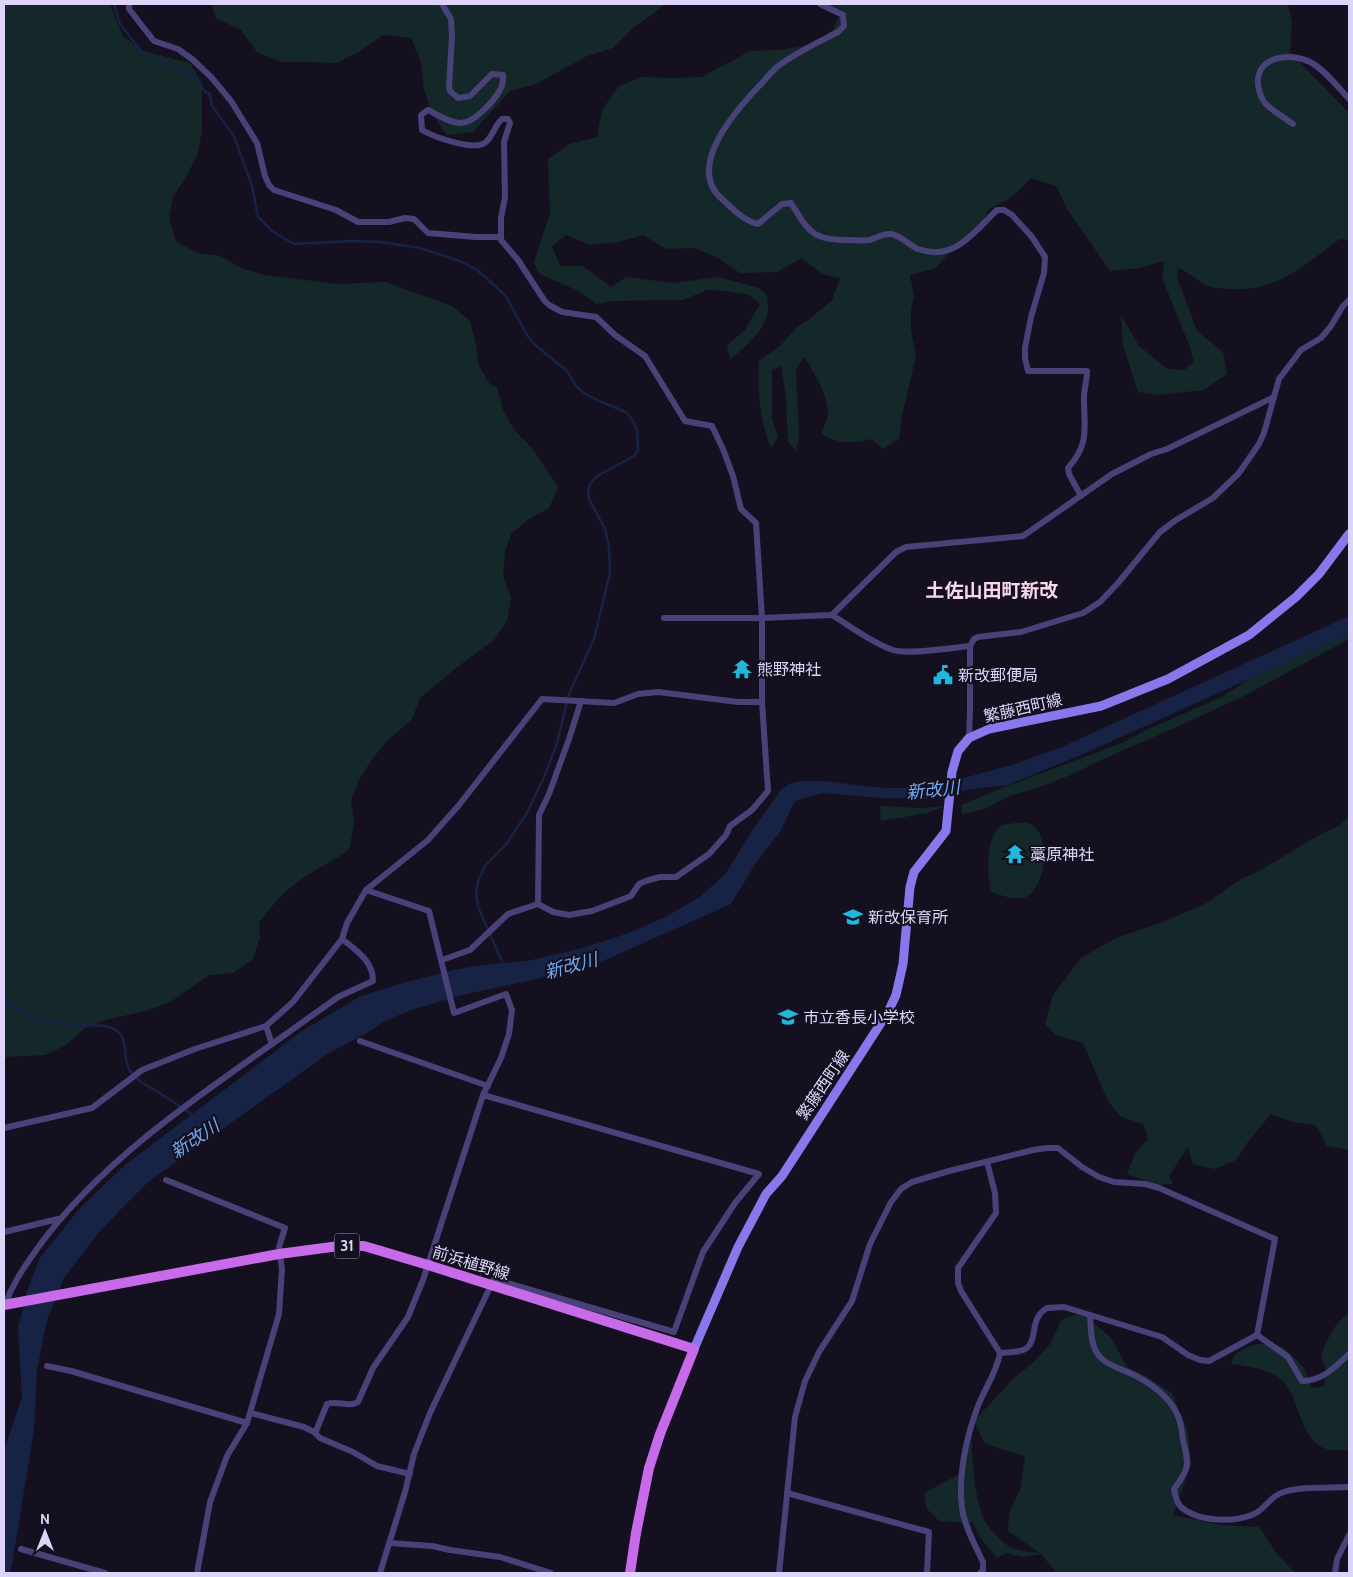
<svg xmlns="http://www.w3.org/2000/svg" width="1353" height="1577" viewBox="0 0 1353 1577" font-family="Cabin,'Noto Sans JP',sans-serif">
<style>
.green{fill:#142829}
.water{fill:#162344}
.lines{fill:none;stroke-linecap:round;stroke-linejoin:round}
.stream{stroke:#162344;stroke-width:2.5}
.minor{stroke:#494279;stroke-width:6}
.secondary{stroke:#8779ec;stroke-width:9}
.primary{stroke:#c76bea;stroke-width:10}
.labels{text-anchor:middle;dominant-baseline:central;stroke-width:4.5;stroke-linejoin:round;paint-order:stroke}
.shield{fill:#151020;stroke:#a19ab8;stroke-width:1}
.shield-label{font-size:15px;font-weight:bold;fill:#ddd5f9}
.poi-label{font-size:16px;fill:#ddd5f9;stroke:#151020;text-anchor:start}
.street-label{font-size:16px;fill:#ddd5f9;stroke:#151020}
.water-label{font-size:18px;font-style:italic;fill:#71a7eb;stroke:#151020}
.quarter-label{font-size:19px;font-weight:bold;fill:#f9d7ea;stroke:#151020}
</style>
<rect width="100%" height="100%" fill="#151020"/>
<g class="green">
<path d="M 4,4 L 110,4 L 123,36 L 143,51 L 190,63 L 202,83 L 202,130 L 198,153 L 187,175 L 173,197 L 169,219 L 176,241 L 197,253 L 220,256 L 241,268 L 264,275 L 338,284 L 385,282 L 452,306 L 470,321 L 476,344 L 479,366 L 491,386 L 497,387 L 503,410 L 515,431 L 532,448 L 558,487 L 549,508 L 529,519 L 511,534 L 505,552 L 503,576 L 511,598 L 507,621 L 494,640 L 456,668 L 420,698 L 412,719 L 388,740 L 373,758 L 360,778 L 351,800 L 354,823 L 349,850 C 330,863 308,873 290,888 C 278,898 268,911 259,923 L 260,937 L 253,959 L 233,973 L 209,975 L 172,1001 L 150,1010 L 105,1020 L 84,1029 L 66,1045 L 45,1055 L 4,1057 Z"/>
<path d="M 211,4 L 666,4 L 632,29 L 613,48 L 587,56 L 536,84 L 510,91 L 473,132 L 447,135 L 432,114 L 424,89 L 421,62 L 411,38 L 383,35 L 360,51 L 336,63 L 309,62 L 282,62 L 257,52 L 241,30 L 216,18 Z"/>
<path d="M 826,4 L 1288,4 L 1292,23 L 1290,52 L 1349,113 L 1349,240 L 1340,239 C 1304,265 1278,292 1230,289 C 1225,288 1216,289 1211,287 C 1200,284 1190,272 1178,268 L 1177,277 L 1197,331 L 1223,352 L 1227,374 L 1203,390 L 1158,395 L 1138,392 L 1123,345 L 1121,315 L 1139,346 L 1168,369 L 1184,370 L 1194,362 L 1190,347 L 1162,278 L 1164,261 L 1139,268 L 1110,271 L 1067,209 L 1056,186 L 1031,178 L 1012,197 L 988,210 L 977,235 L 953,248 L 936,268 L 910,275 L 914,297 L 911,309 L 911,330 L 916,356 L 902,416 L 899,439 L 883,449 L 871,439 C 851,444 839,444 821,434 C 823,428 827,421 828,415 C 830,399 813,370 804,357 L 796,370 L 799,437 L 796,451 L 788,442 L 786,397 L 781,366 L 772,370 L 772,418 L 778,437 L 771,448 C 760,420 757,391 759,361 L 780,346 L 796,328 L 811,318 L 832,300 L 840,278 L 822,274 L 801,258 L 777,272 L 740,273 L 718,258 L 694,248 L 667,249 L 643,235 L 618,242 L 590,245 L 566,235 L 552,246 L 560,266 L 583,266 L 611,287 L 626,277 L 673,283 L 718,277 L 759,288 L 767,295 C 767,300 768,306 768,311 C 766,330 744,348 730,359 L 727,345 L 745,330 L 760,304 L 749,295 L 726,291 L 707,290 L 683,300 L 612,301 L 596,304 L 579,291 L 539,274 L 534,262 L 550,213 L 548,159 L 570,144 L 597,137 L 602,110 L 619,86 L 643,77 L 672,78 L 702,77 L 750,51 L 778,50 L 805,46 L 830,38 L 840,12 Z"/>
<path d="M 1349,625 L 1349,639 L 1244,696 L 1179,726 L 1101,760 L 1073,774 L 1040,787 L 1009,796 L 985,809 L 962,814 L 961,805 L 997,790 L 1124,742 L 1146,730 L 1222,697 L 1251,678 Z"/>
<path d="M 880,806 L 922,808 L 945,806 L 928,813 L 881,821 Z"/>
<path d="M 1349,817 L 1349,1150 L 1327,1146 L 1316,1125 L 1293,1122 L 1271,1114 L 1247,1143 L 1236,1160 L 1215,1169 L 1193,1164 L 1188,1147 L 1169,1176 L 1173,1184 L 1157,1185 L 1127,1174 L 1135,1153 L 1148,1139 L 1144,1125 L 1120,1116 L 1108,1101 L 1083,1043 L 1056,1035 L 1045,1024 L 1053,995 L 1081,958 L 1116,938 L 1163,922 L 1205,904 L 1241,879 L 1261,870 L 1319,835 L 1340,825 Z"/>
<path d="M 1016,823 C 1021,823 1027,822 1031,824 C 1052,835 1045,889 1026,897 C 1015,901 1001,895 991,892 C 987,870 985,841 1001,825 Z"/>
<path d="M 1082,1312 L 1111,1338 L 1127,1367 L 1144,1375 L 1172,1393 L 1188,1432 L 1191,1464 L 1173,1515 L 1221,1525 L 1259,1527 L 1277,1554 L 1295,1573 L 1054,1573 L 1055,1571 L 1041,1554 L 1022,1557 L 1006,1553 L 997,1558 L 981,1539 L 973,1523 L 939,1521 L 927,1509 L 924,1493 L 956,1476 L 963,1470 L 972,1433 C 971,1453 975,1505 985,1521 C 990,1529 997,1537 1003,1542 C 1013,1551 1028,1552 1040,1553 L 1008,1531 L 1009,1513 L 1021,1487 L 1025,1456 L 1000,1449 L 984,1442 L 974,1421 L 1014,1378 L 1033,1363 L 1051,1343 L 1061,1320 Z"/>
<path d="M 1349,1312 L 1349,1450 C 1343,1450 1332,1451 1326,1449 C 1300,1441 1300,1398 1283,1381 C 1270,1369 1247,1366 1231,1364 L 1235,1354 L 1250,1346 L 1271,1342 L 1284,1348 L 1304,1368 L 1312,1388 L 1324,1386 L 1326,1370 L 1321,1357 C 1326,1340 1335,1323 1349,1312 Z"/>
</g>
<path class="water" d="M 1349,616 L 1349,634 L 1088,752 L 1008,785 L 965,790 L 926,799 L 882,798 L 822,793 L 795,801 L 780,832 L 757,861 L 731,904 L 587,968 L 458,996 L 411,1010 L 385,1021 L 367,1033 L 329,1053 L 148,1182 L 120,1210 L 96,1236 L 64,1278 L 47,1320 L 37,1369 L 34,1430 L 12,1564 L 10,1573 L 4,1573 L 4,1450 L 22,1397 L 18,1328 L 27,1291 L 40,1258 L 80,1208 L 125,1165 L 302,1031 L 359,997 L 399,984 L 453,970 L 490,964 L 527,961 L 583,948 L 629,933 L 667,916 L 700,897 L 726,873 L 753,829 L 781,790 L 789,784 L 801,781 L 823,781 L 882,788 L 909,788 L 939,784 L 975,775 L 1015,764 L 1064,746 Z"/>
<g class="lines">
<g class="stream">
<path d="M 114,4 L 120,24 L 145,56 L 182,69 L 195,77 L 205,92 L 210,94 L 212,106 L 234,136 L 252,186 L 258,217 L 272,231 L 294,244 L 351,241 L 379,242 L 420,248 L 460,261 L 477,270 L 505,295 L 527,335 L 534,344 L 567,371 L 576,386 L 584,393 L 599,401 L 626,412 L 632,419 L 637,431 L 638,450 L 634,456 L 597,476 L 590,484 L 588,491 L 589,499 L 605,529 L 609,547 L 610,573 L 594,639 L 569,694 L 557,743 L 545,775 L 527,813 L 507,843 L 485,866 L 478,881 L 476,894 L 478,907 L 504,966"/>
<path d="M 4,998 C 31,1025 54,1023 89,1025 C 96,1026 105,1025 112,1028 C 131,1036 121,1056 130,1071 C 138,1083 150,1086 161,1094 C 172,1101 182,1108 193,1115"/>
</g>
<g class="minor">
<path d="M 129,4 L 129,9 L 154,41 L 178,49 L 192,59 L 212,78 L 231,101 L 257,143 L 265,176 L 269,185 L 274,190 L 336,210 L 358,222 L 389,222 L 405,218 L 414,219 L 428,233 L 476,237 L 501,237"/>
<path d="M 442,4 L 451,19 L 452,37 L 449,87 L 450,91 L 458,98 L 470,96 L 492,74 L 503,75 C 503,81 503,85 500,90 C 494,101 474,123 461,123 C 450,123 438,115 428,110 L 421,115 L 422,130 C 434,137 475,152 486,142 C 493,136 495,125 502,119 L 508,119 L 510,123 L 504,142 L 505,197 L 501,218 L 501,240 L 518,260 L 544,300 L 549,305 L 562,312 L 596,317 L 615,335 L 645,356 L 685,421 L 712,426 L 723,449 L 733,476 L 741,509 L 756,523 L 762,618 L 762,702 L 768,791 L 752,810 L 730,826 L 726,835 L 709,854 L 676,877 L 660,877 L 646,881 L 639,884 L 631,896 L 592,911 L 569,915 L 553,912 L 538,904 L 508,914 L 470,950 L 442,960"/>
<path d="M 820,4 L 843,15 L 844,26 L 838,32 C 819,42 799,51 781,64 C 773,69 767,78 760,85 C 736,110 685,167 722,199 C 733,209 744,221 758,224 L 782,204 L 791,203 C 809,231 811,240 847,240 C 854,240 862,241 870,240 C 877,238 883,233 891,234 C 900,235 909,245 918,249 C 954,262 973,233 997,210 L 1004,210 L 1012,215 L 1032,237 L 1045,257 L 1044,273 L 1031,317 L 1025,348 L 1025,358 L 1028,371 L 1087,371 C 1087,380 1084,389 1084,398 C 1084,429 1090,443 1068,468 L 1069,474 L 1081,496"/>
<path d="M 1293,124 C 1284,117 1272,111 1265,103 C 1261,98 1259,91 1258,85 C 1255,56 1291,52 1310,62 C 1324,69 1339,88 1349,99"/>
<path d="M 832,615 C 850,626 872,643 893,650 C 907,655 952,648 970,646"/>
<path d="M 664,618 L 762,618 L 832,615 L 896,552 L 906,547 L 1023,536 L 1112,474 L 1151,454 L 1167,449 L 1274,397"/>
<path d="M 969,738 L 970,712 L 970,646 L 974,639 L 978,637 L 1021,632 L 1083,613 L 1100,602 L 1118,583 L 1160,532 L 1176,520 L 1213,498 L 1239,473 L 1259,444 L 1264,433 L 1279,379 L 1301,350 L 1321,338 L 1331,326 L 1343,306 L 1349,300"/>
<path d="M 538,904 L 539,815 L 549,794 L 569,739 L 581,701"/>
<path d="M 360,1041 L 488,1086"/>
<path d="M 272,1044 L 338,997 L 373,981 C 373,961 357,951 342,939"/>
<path d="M 4,1128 L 92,1108 L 142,1070 L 195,1049 L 266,1026 L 293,1002 L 342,939 L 347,923 L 366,890 L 428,840 L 459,805 L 542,699 L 614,703 L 638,694 L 658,692 L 738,702 L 762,702"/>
<path d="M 987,1162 L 995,1193 L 996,1213 L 958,1268 L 958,1283 L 961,1291 L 1000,1353"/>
<path d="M 166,1180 L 285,1228 L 279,1247 L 282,1269 L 279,1314 L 247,1423 L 227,1456 L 210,1502 L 197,1573"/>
<path d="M 4,1232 L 58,1219"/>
<path d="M 5,1305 C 13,1282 25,1266 39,1246 C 100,1163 188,1103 272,1044 L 266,1026"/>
<path d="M 1090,1315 C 1091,1329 1090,1347 1101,1358 C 1109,1366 1122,1369 1132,1374 C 1149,1382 1169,1396 1177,1414 C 1181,1421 1182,1431 1183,1440 C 1189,1465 1190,1468 1174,1489 C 1175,1495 1176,1502 1181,1507 C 1198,1522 1234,1523 1254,1514 C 1264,1510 1270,1497 1281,1493 C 1299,1486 1329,1488 1349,1487"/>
<path d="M 1257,1335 L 1288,1357 L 1302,1381 C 1322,1381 1335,1367 1349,1354"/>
<path d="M 1000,1353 C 1009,1352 1022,1353 1028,1347 C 1038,1337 1029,1319 1047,1308 L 1064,1307 L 1162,1337 L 1188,1355 L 1200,1360 L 1209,1361 L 1257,1335"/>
<path d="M 47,1366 L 71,1371 L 247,1423"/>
<path d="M 251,1413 L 304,1427 L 314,1432 L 316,1431 L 327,1404 C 337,1400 349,1408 358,1402 L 373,1368 L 408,1317 L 423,1280 L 483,1095 L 501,1058 L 509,1034 L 512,1010 L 506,994 L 454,1013 L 429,911 L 366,890"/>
<path d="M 314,1432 L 320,1438 L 353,1452 L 377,1466 L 410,1474"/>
<path d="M 787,1493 L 929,1532 L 927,1573"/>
<path d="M 389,1543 L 432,1546 L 450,1550 L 500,1557 L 551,1573"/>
<path d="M 21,1549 L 105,1573"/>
<path d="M 380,1573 L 405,1492 L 414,1454 L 430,1413 L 494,1279 L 674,1332 L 703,1252 L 735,1203 L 759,1174 L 483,1095"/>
<path d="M 779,1573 L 795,1417 L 805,1381 L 819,1352 L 852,1301 L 870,1244 L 891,1202 L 901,1189 L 912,1182 L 949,1171 L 1033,1150 L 1047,1148 L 1058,1148 L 1082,1167 L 1099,1177 L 1114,1182 L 1145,1184 L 1159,1188 L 1275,1239 L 1257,1335"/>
<path d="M 980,1573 L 983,1570 L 983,1562 C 976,1547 964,1525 962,1508 C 958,1476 966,1437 978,1406 C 985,1388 997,1372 1000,1353"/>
<path d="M 1335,1573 L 1337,1559 L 1349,1535"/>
</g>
<path class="secondary" d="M 694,1349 L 738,1247 L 766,1194 L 782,1176 L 888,1012 L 896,995 L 903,964 L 910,887 L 914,872 L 946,831 L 952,772 L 958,751 L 969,738 L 989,729 L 1101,706 L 1168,679 L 1249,635 L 1296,597 L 1319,574 L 1349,534"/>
<path class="primary" d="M 4,1305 L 279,1254 L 339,1246 L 364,1246 L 428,1265 L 694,1349 L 660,1434 L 649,1468 L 636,1533 L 630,1573"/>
</g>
<defs>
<symbol id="temple-bare" viewBox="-9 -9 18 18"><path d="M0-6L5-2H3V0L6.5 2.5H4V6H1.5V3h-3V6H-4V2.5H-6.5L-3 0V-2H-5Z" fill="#1fb7dc" stroke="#151020" stroke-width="2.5" paint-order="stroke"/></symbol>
<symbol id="civic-bare" viewBox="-9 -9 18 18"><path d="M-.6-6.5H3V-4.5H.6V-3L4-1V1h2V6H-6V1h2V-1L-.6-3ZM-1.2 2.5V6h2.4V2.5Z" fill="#1fb7dc" stroke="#151020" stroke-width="2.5" paint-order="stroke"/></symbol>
<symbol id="school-bare" viewBox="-9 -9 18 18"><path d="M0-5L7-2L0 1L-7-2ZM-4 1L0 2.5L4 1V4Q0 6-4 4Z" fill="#1fb7dc" stroke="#151020" stroke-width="2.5" paint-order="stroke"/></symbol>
</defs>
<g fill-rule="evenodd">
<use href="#temple-bare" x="728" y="655" width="28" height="28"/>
<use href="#civic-bare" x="929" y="661" width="28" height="28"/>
<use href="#temple-bare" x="1001" y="840" width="28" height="28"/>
<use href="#school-bare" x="839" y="903" width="28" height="28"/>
<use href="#school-bare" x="774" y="1003" width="28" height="28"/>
</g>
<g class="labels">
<rect class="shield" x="334.5" y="1233.5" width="25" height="25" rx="4"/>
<g class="shield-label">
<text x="347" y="1246">31</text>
</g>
<g class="poi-label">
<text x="757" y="669">熊野神社</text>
<text x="958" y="675">新改郵便局</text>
<text x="1030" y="854">藁原神社</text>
<text x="868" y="917">新改保育所</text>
<text x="803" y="1017">市立香長小学校</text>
</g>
<g class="street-label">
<text transform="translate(1023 708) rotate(-13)">繁藤西町線</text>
<text transform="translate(823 1085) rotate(-56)">繁藤西町線</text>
<text transform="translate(471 1263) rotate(17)">前浜植野線</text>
</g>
<g class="water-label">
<text transform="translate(933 790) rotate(-6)">新改川</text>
<text transform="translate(571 966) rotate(-15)">新改川</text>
<text transform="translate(195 1139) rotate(-34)">新改川</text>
</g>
<g class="quarter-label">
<text x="992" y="590">土佐山田町新改</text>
</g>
</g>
<rect width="1353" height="1577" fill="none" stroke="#ddd5f9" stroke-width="10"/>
<g transform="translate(45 1532)" stroke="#151020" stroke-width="4" paint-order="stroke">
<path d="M0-4L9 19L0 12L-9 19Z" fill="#ddd5f9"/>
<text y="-8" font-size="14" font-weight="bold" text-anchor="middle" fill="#ddd5f9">N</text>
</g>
</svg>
